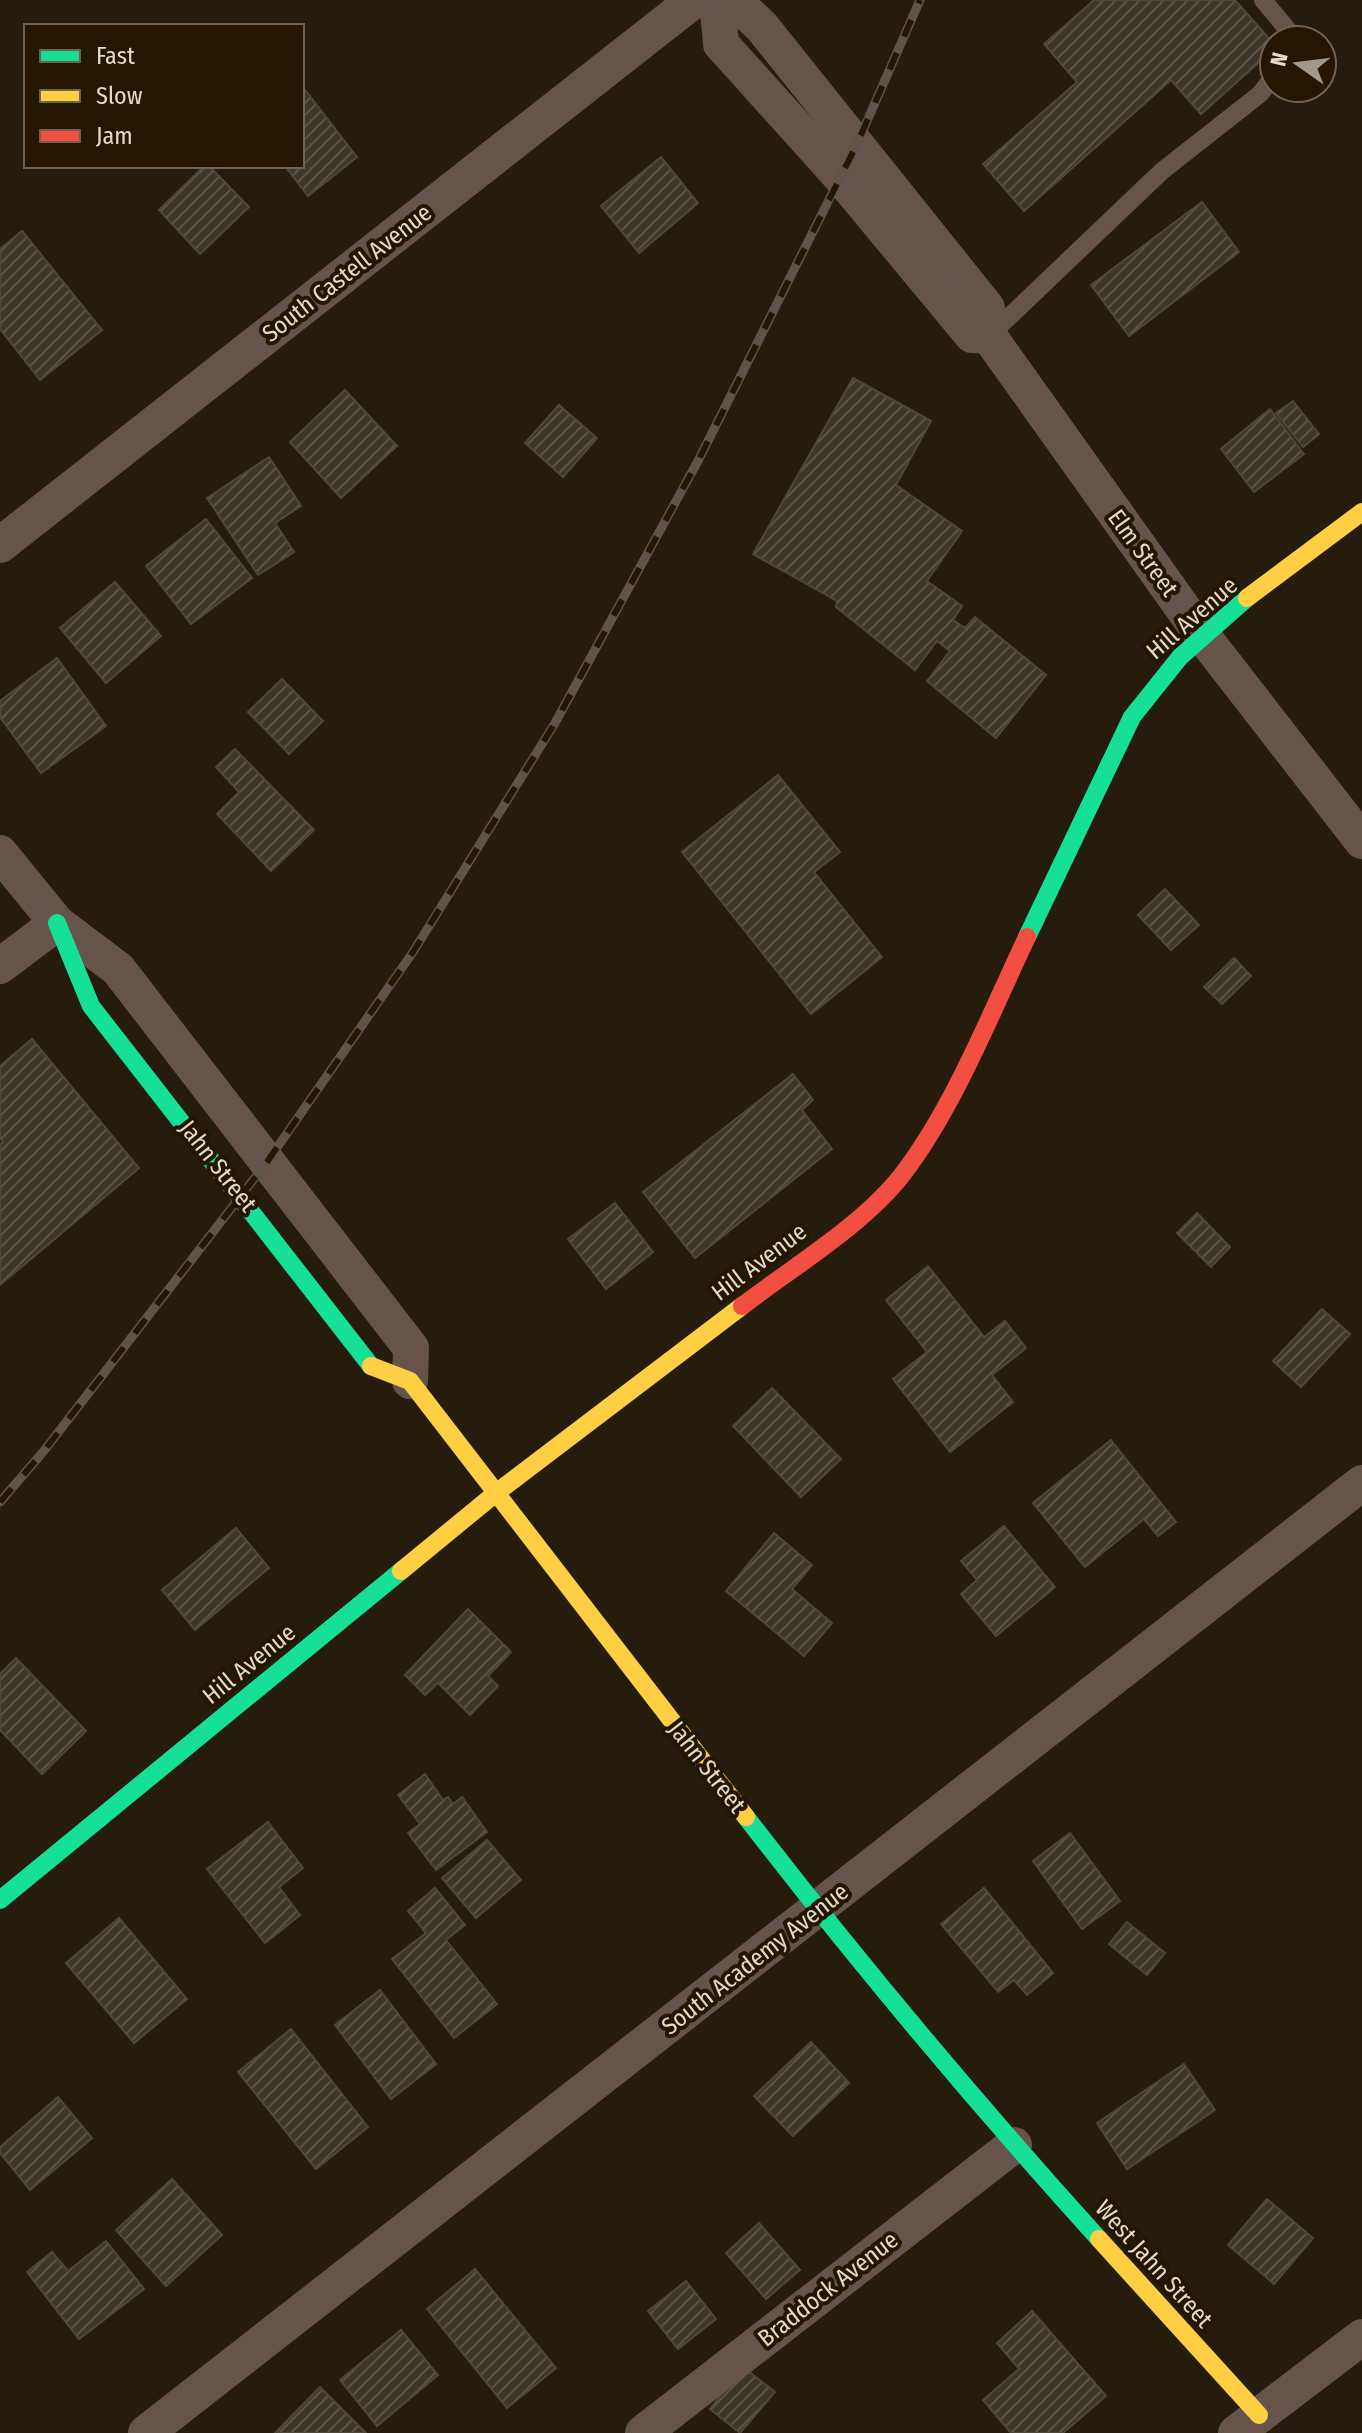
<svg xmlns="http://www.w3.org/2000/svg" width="1362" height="2433" viewBox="0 0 1362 2433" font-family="'Fira Sans Condensed',sans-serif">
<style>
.building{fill:url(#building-hatch);stroke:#4e473b;stroke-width:2}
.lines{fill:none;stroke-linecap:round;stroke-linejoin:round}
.lane{stroke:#65534c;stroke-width:18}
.street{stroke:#65534c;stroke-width:36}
.fast{stroke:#16e098;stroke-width:18}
.slow{stroke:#ffcf43;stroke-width:18}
.jam{stroke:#f24e42;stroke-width:18}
.rail-casing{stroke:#60534a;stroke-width:9}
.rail{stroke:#241600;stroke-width:6;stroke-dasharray:18;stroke-linecap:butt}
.labels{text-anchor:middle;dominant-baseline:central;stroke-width:8;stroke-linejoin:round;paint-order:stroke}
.street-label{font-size:24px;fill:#e3dacb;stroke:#241600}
</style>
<defs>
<pattern id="building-hatch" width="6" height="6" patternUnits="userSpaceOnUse" patternTransform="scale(2)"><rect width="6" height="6" fill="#3d372a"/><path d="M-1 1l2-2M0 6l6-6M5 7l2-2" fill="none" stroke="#595348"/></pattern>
</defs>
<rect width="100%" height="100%" fill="#251c0e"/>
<g class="building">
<path d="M 1094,0 L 1235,0 L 1274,44 L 1274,49 L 1201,114 L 1171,80 L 1024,211 L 983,164 L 1077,82 L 1044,44 Z"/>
<path d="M 302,86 L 357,157 L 308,196 L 285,166 L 302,166 Z"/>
<path d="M 661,157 L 698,203 L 639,253 L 601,206 Z"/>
<path d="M 204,166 L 209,166 L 249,207 L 200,254 L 159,210 Z"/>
<path d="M 1202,202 L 1239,252 L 1129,336 L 1091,285 Z"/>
<path d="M 22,231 L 102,330 L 40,380 L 0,329 L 0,249 Z"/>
<path d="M 853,378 L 931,421 L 896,485 L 962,531 L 927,581 L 962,606 L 953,620 L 965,628 L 975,617 L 1046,675 L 996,738 L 927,681 L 950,651 L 937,641 L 915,670 L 836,607 L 837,601 L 753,554 Z"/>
<path d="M 345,390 L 397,446 L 341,498 L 290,442 Z"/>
<path d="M 1293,401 L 1319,434 L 1303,447 L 1276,413 Z"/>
<path d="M 559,405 L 597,438 L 563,477 L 525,443 Z"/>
<path d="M 1270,409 L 1304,454 L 1254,492 L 1221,449 Z"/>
<path d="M 269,457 L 301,506 L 275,523 L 294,552 L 258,575 L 207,498 Z"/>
<path d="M 206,519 L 252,578 L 191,624 L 146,566 Z"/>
<path d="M 115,582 L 161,636 L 106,683 L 60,628 Z"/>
<path d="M 57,658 L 106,726 L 41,773 L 0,717 L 0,701 Z"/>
<path d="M 282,679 L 323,721 L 289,754 L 248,712 Z"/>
<path d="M 235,749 L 314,830 L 271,871 L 217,814 L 239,792 L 216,767 Z"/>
<path d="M 778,775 L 840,852 L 814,872 L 882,957 L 811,1014 L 682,852 Z"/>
<path d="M 1165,889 L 1199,925 L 1171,950 L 1138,915 Z"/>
<path d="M 1234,958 L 1251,976 L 1222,1004 L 1204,987 Z"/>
<path d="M 32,1039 L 139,1168 L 0,1285 L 0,1145 L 3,1142 L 0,1138 L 0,1066 Z"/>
<path d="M 793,1074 L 813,1100 L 802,1110 L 832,1149 L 695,1258 L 643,1192 Z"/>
<path d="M 615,1203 L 653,1252 L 606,1289 L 568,1239 Z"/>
<path d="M 1197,1213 L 1230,1247 L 1211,1267 L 1177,1233 Z"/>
<path d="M 928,1266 L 984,1337 L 1005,1321 L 1026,1348 L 992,1375 L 1013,1402 L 950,1452 L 893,1379 L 927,1352 L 886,1300 Z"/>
<path d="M 1322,1309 L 1350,1334 L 1301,1387 L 1273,1361 Z"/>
<path d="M 772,1388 L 841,1459 L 801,1497 L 733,1426 Z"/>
<path d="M 1111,1440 L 1176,1522 L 1158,1536 L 1144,1519 L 1085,1567 L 1033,1503 Z"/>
<path d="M 1004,1526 L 1055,1587 L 996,1636 L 961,1594 L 977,1580 L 961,1561 Z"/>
<path d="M 236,1528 L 269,1568 L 195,1630 L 162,1590 Z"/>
<path d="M 774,1533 L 812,1565 L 792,1589 L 832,1623 L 804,1656 L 726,1591 Z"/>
<path d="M 468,1609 L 511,1652 L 488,1676 L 498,1686 L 470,1715 L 438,1683 L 425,1695 L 405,1675 Z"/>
<path d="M 16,1658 L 86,1731 L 42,1774 L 0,1730 L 0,1674 Z"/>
<path d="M 425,1774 L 443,1800 L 448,1797 L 453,1804 L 462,1797 L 487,1832 L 436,1870 L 408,1833 L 420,1824 L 398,1795 Z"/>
<path d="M 268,1822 L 303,1868 L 279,1887 L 300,1915 L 265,1943 L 207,1869 Z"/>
<path d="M 1070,1833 L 1120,1901 L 1082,1929 L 1033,1861 Z"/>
<path d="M 487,1840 L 521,1880 L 476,1918 L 442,1878 Z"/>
<path d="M 435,1888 L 465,1925 L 446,1940 L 497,2004 L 454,2038 L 392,1959 L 426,1933 L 408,1911 Z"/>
<path d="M 984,1888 L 1053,1973 L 1027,1995 L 1014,1980 L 998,1992 L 941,1924 Z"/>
<path d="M 119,1918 L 187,1999 L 134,2043 L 66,1963 Z"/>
<path d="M 1127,1922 L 1165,1953 L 1147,1975 L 1109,1944 Z"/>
<path d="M 380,1990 L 436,2064 L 391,2099 L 335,2025 Z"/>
<path d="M 291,2029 L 368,2127 L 316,2169 L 238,2072 Z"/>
<path d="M 811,2042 L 849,2083 L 793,2136 L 754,2096 Z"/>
<path d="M 1184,2064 L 1215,2110 L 1127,2169 L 1097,2123 Z"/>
<path d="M 58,2097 L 92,2138 L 30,2190 L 0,2153 L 0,2147 Z"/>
<path d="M 172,2179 L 222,2235 L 166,2286 L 116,2230 Z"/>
<path d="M 1267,2199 L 1313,2238 L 1274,2284 L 1228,2245 Z"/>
<path d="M 759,2223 L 800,2270 L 766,2299 L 726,2253 Z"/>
<path d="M 106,2241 L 144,2289 L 79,2339 L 27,2272 L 52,2252 L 68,2271 Z"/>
<path d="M 475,2269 L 556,2368 L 507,2408 L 427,2309 Z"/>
<path d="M 686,2281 L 716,2319 L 678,2349 L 648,2311 Z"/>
<path d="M 1032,2311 L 1106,2396 L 1063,2433 L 1011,2433 L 983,2400 L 1019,2369 L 997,2343 Z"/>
<path d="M 401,2330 L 438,2375 L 377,2426 L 340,2380 Z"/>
<path d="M 743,2367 L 775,2392 L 740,2433 L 710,2409 Z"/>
<path d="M 320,2387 L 366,2433 L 275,2433 Z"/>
</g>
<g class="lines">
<g class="lane">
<path d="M 1263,0 L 1292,35 L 1292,40"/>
<path d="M 989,336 L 1162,171 L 1260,94 L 1274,76"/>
</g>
<g class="street">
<path d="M 717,0 L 721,44 L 840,176 L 972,335 L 989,336"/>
<path d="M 734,0 L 762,27 L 987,308 L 989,336 L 1202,635 L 1362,841"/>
<path d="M 0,545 L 694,0"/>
<path d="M 0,853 L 57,923 L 118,969 L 411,1348 L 410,1381"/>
<path d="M 0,966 L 57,923"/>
<path d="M 146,2433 L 1362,1483"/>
<path d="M 643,2433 L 1014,2145"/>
<path d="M 1236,2433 L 1362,2337"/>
</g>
<g class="fast">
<path d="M 57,923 L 91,1006 L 371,1366"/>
<path d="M 1027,937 L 1132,717 L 1180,657 L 1247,598"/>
<path d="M 746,1817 C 858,1962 976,2103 1099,2239"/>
<path d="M 0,1900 L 401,1571"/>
</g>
<g class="slow">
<path d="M 1247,598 L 1362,512"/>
<path d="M 371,1366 L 410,1381 L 746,1817"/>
<path d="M 401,1571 L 496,1493 L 742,1306"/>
<path d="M 1099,2239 L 1259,2415"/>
</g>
<path class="jam" d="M 742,1306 C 793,1267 863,1225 902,1175 C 953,1109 991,1013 1027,937"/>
<defs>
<path id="rail" d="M 0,1502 L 43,1452 L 267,1162 L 413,952 L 555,723 L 699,459 L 857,144 L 920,0"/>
</defs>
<use href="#rail" class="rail-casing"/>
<use href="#rail" class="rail"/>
</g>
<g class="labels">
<g class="street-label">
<text transform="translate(347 273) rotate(-38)">South Castell Avenue</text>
<text transform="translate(1143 553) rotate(54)">Elm Street</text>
<text transform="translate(1192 618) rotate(-41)">Hill Avenue</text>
<text transform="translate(218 1166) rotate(52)">Jahn Street</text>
<text transform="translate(759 1262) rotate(-37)">Hill Avenue</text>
<text transform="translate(249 1664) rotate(-39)">Hill Avenue</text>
<text transform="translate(707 1767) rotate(52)">Jahn Street</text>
<text transform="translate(755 1959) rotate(-38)">South Academy Avenue</text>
<text transform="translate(1154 2264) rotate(48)">West Jahn Street</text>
<text transform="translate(828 2289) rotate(-38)">Braddock Avenue</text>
</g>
</g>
<rect x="24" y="24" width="280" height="144" fill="#241600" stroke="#706451" stroke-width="2"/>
<rect x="40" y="50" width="40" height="12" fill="#16e098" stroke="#706451" stroke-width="2"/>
<text x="96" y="64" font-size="24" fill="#e3dacb">Fast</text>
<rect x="40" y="90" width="40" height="12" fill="#ffcf43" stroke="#706451" stroke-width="2"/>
<text x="96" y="104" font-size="24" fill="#e3dacb">Slow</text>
<rect x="40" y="130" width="40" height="12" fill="#f24e42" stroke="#706451" stroke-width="2"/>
<text x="96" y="144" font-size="24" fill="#e3dacb">Jam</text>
<g transform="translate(1298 64) rotate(284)"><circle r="38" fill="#241600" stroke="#706451" stroke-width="2"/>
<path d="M0-6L14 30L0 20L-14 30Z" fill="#a09889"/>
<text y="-12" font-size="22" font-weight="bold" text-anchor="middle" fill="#e3dacb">N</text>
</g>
</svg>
